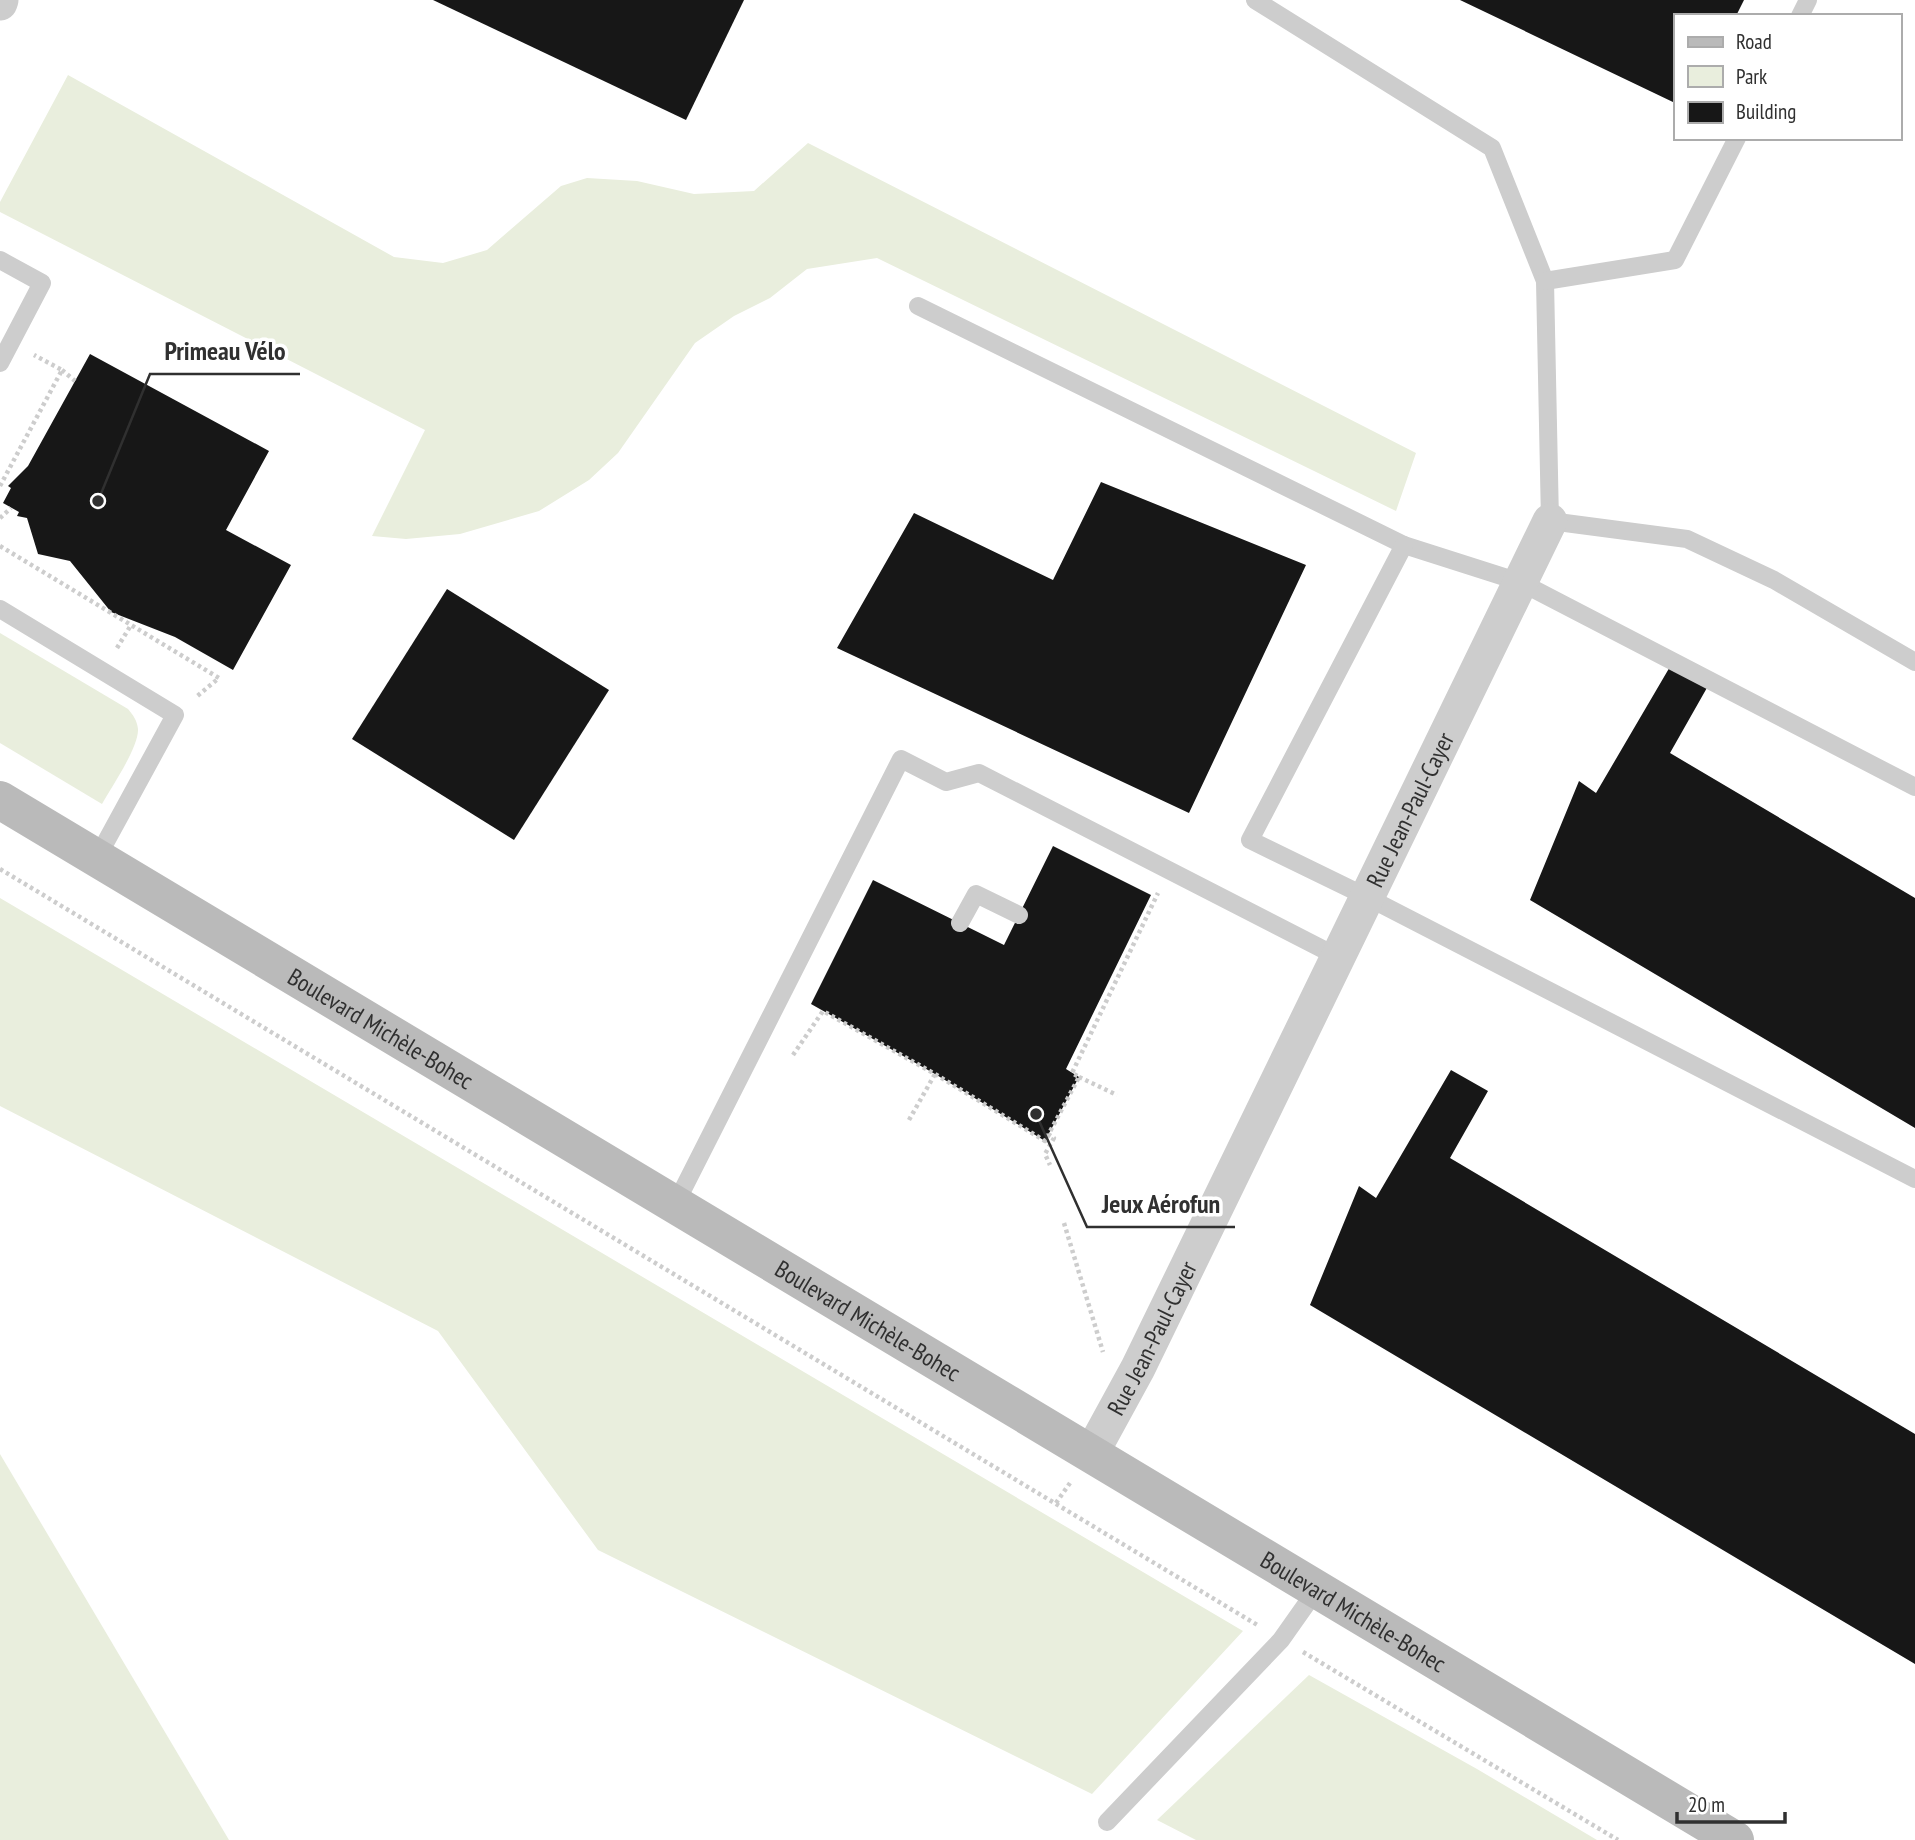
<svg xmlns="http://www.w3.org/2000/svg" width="1915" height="1840" viewBox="0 0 1915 1840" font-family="'PT Sans Narrow',sans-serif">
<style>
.green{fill:#e9eedd}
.building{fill:#171717}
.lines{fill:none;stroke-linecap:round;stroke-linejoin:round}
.path{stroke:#cdcdcd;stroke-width:4.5;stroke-dasharray:3.5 3.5;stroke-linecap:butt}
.lane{stroke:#cdcdcd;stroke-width:18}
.street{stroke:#cdcdcd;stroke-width:35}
.secondary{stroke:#bababa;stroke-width:38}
.labels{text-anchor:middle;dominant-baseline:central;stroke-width:7;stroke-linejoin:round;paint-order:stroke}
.street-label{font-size:24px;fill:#303030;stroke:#fff}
.leader{fill:none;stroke:#303030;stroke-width:2.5}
.callout-dot{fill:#303030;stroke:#fff;stroke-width:2.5}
.callout-label{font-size:26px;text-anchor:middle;font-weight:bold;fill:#303030;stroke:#fff;stroke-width:7;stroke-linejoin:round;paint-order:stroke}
</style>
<rect width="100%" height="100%" fill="#fff"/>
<g class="green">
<path d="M 68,75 L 394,257 L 443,263 L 487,250 L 561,186 L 587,178 L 637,181 L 694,194 L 754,191 L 808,143 L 1416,453 L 1396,511 L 877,258 L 807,269 L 770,298 L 734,316 L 695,343 L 618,453 L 589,480 L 539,511 L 460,534 L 406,539 L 372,536 L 425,430 L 0,212 L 0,202 Z"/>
<path d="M 0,633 L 128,709 C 133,715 137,720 138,729 C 139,747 112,786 102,804 L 0,743 Z"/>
<path d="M 0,898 L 1243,1631 L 1092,1794 L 598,1550 L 438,1331 L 0,1106 Z"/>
<path d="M 0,1454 L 229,1840 L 0,1840 Z"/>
<path d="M 1309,1675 L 1477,1769 L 1597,1840 L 1196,1840 L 1157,1820 Z"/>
</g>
<g class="building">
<path d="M 433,0 L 744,0 L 686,120 Z"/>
<path d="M 1460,0 L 1744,0 L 1736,16 L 1675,16 L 1675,103 Z"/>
<path d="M 90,354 L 269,451 L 226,530 L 291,565 L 233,670 L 175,637 L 111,612 L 70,561 L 38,554 L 27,518 L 17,516 L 19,512 L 3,503 L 11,488 L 8,486 L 28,466 Z"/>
<path d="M 1101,482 L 1306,565 L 1189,813 L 837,648 L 914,513 L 1053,580 Z"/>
<path d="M 447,589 L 609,690 L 514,840 L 352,739 Z"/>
<path d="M 1671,665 L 1708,686 L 1670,753 L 1915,898 L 1915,1128 L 1530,900 L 1579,781 L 1596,793 Z"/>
<path d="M 1053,846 L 1151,895 L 1066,1069 L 1079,1077 L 1045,1141 L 935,1074 L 811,1004 L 873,880 L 1004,945 Z"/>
<path d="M 1451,1070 L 1488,1091 L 1450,1158 L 1915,1434 L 1915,1664 L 1310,1305 L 1359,1186 L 1376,1198 Z"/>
</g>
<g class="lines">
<g class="path">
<path d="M 62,370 L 75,381"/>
<path d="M 0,486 L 62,370 L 34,355"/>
<path d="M 0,518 L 11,508"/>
<path d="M 0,546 L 219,678 L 195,698"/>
<path d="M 117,648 L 131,625"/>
<path d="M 0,869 L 1259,1626"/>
<path d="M 793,1055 L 823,1011 L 935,1074 L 1045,1141 L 1079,1077 L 1072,1073 L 1158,893"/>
<path d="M 1079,1077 L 1117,1095"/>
<path d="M 909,1120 L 935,1074"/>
<path d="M 1048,1134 L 1054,1138 L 1045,1154 L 1050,1165"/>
<path d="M 1064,1223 L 1103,1352"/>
<path d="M 1056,1503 L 1070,1483"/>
<path d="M 1303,1652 L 1618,1840"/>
</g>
<g class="lane">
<path d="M 1255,0 L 1492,148 L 1545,281 L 1550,521 L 1687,539 L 1774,580 L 1915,662"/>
<path d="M 1800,16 L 1808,0"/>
<path d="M 0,260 L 42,283 L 0,363"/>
<path d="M 1545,281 L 1675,260 L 1737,138"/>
<path d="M 918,306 L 1404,545 L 1520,582 L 1915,787"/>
<path d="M 1404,545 L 1250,840 L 1367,897 L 1915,1179"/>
<path d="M 0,609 L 175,715 L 97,858"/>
<path d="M 960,923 L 976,894 L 1019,915"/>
<path d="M 675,1205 L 901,759 L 946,782 L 979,773 L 1338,957"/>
<path d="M 1107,1822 L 1281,1640 L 1317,1589"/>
</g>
<g class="street">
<path d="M 0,3 L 1,0"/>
<path id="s1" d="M 1091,1454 L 1138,1368 L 1550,521"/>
</g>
<path class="secondary" id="s2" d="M 0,800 L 1735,1840"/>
</g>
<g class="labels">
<g class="street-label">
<text stroke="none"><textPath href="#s1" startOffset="719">Rue Jean-Paul-Cayer</textPath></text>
<text stroke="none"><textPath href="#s2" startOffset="444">Boulevard Michèle-Bohec</textPath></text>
<text stroke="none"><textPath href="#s2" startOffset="1012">Boulevard Michèle-Bohec</textPath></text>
<text stroke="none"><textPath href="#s1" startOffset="131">Rue Jean-Paul-Cayer</textPath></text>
<text stroke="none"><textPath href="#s2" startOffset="1578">Boulevard Michèle-Bohec</textPath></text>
</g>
</g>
<path class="leader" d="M98 501L150 374H300M1036 1114L1087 1227H1235"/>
<g class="callout-dot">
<circle cx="98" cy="501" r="7"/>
<circle cx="1036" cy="1114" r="7"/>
</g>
<g class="callout-label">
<text x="225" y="360">Primeau Vélo</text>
<text x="1161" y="1213">Jeux Aérofun</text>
</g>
<rect x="1674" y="14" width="228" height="126" fill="#ffffff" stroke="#acacac" stroke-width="2"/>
<rect x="1688" y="37" width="35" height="10" fill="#bababa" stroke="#acacac" stroke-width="2"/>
<text x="1736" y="49" font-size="21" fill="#303030">Road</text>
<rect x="1688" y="66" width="35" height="21" fill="#e9eedd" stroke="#acacac" stroke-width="2"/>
<text x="1736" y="84" font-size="21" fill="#303030">Park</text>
<rect x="1688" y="102" width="35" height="21" fill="#171717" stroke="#acacac" stroke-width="2"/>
<text x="1736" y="119" font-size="21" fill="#303030">Building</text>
<path d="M1677 1812v10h108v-10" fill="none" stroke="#303030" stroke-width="3.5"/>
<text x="1688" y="1812" font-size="21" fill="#303030" stroke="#ffffff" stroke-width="5" paint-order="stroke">20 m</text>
</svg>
